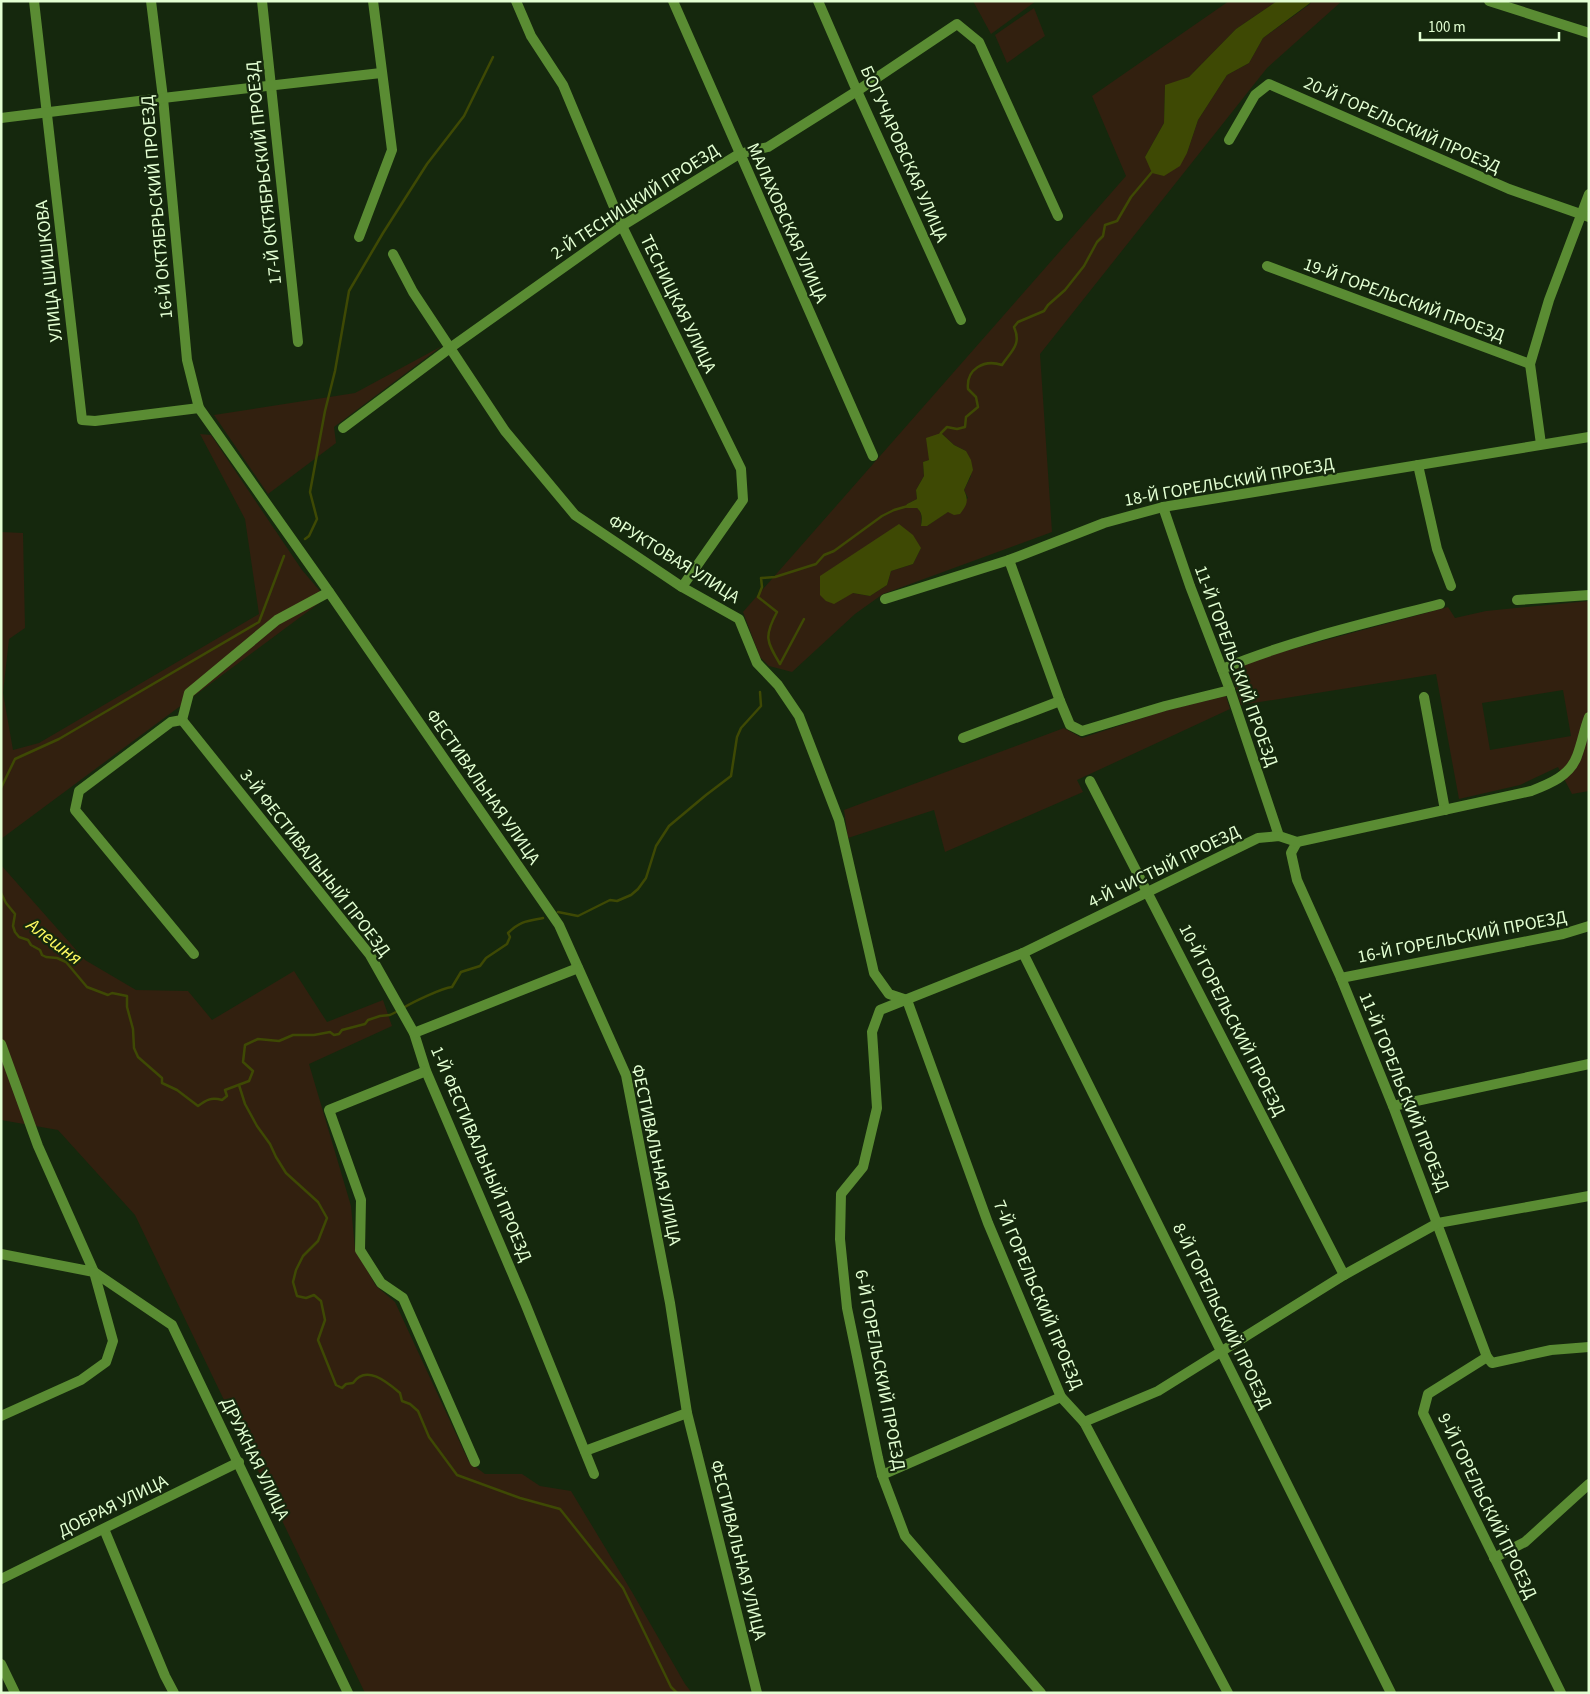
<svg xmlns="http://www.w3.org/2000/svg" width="1590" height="1694" viewBox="0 0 1590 1694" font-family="'Source Sans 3',sans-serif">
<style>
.green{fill:#32200f;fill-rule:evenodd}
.water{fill:#3e4904}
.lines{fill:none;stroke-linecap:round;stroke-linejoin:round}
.stream{stroke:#3e4904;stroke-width:2.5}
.minor{stroke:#5a8c33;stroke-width:10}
.labels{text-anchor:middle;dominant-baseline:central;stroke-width:4.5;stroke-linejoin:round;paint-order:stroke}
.street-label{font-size:18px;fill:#e3ffd3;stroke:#15280d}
.water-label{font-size:19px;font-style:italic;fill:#fffc61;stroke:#15280d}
</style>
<rect width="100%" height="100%" fill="#15280d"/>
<g class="green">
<path d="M 973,1 L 1036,1 L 991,34 Z"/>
<path d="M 1229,1 L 1277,1 L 1236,29 L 1189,77 L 1165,86 L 1164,123 L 1145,157 L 1187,153 L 1198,120 L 1227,75 L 1249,63 L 1263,38 L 1310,4 L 1311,1 L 1342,1 L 1267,68 L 1040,354 L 1052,532 L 883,594 L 855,614 L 792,672 L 769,666 L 760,657 L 743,612 L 1126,176 L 1092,96 ZM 941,433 L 954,445 L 966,451 L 971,476 L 964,490 L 968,498 L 927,526 L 921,526 C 921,519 923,513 917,508 L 911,508 L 907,504 L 917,499 L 916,490 L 924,476 L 923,462 L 929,460 ZM 921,548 L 913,564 L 891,571 L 887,585 L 870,596 L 853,593 Z"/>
<path d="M 1034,8 L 1045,36 L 1007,63 L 995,35 Z"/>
<path d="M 442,346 L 334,427 L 336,443 L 268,494 L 214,415 L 355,393 Z"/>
<path d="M 200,434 L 211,435 L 302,570 L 326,598 L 1,839 L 1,532 L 23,533 L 25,628 L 9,639 L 3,693 L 13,750 L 39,743 L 259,614 L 245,519 Z"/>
<path d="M 1589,601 L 1589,791 L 1572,794 L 1558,767 L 1520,785 L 1459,799 L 1436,674 L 1241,705 L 1232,675 L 1238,668 L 1259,658 L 1448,607 L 1455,618 L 1486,611 ZM 1563,690 L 1571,736 L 1490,750 L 1482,703 Z"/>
<path d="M 1226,696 L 1230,709 L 1077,780 L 1083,792 L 945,852 L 934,810 L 848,838 L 844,810 L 1064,728 L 1082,738 L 1167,710 Z"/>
<path d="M 1,865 L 85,960 L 136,990 L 188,991 L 212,1020 L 294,971 L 327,1022 L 383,1000 L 392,1026 L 309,1064 L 351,1206 L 355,1249 L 376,1286 L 395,1302 L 469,1462 L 485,1474 L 522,1474 L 540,1486 L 571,1491 L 632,1592 L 685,1684 L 692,1693 L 365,1693 L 135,1215 L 58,1130 L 1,1120 Z"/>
</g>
<g class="water">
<path d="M 1277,1 L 1311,1 L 1310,3 L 1263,38 L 1249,63 L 1227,75 L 1198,120 L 1187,153 L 1180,166 L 1164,176 L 1152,173 L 1145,157 L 1164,123 L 1165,85 L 1189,77 L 1236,29 Z"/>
<path d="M 941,433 L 954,445 L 966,451 L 971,460 L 973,470 L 964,490 C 969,501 967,505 960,514 L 954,515 L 948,512 L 927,526 L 921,526 C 922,519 923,513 917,508 L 905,508 L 907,504 L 917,499 L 916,490 L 924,476 L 923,462 L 929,460 L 926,438 Z"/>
<path d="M 899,524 L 913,535 L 921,548 L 913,564 L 891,571 L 887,585 L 870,596 L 853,593 L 834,604 L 826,601 L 820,595 L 820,576 Z"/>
</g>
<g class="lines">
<g class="stream">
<path d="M 940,436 L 941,433 L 947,427 L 957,429 L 965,427 L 966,417 L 978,407 L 976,397 L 968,389 C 966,369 984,359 1002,365 C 1011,351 1022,345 1014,327 L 1018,322 L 1044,311 L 1048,305 L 1065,290 L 1084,266 L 1097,242 L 1103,236 L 1105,225 L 1117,221 L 1131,197 L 1152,172"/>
<path d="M 305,539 L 309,536 L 317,519 L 310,492 L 325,411 L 335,371 L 349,291 L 383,233 L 427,164 L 464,116 L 493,57"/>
<path d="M 780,664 C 766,641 764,636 777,612 L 758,597 L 762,587 L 761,578 L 775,577 L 816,564 L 824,555 L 834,551 L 882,516 L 894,510 L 908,506"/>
<path d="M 780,664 L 804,619"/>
<path d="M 1,788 L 15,759 L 59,739 L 259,622 L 284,556"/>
<path d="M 1,893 L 6,903 L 15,914 L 13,926 L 15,932 L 19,937 L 28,940 L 31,945 L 40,950 L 42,955 L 46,957 L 57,958 L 66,962 L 87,987 L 108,995 L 112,993 L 127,996 L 127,1007 L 133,1029 L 134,1048 L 138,1057 L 162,1078 L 162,1083 L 177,1090 L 198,1106 C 206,1100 211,1097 222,1100 L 227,1096 L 225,1090 L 249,1081 L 253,1071 L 243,1062 L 245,1045 L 258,1039 L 279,1041 L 293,1035 L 314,1035 L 330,1032 L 334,1035 L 339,1034 L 342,1030 L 365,1024 L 368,1020 L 380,1016 L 390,1015 L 398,1011"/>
<path d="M 558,912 L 578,916 L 610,900 L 617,901 L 631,895 L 638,889 L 646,878 L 656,846 L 669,826 L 706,795 L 731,776 L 737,737 L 741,728 L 761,706 L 760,692"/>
<path d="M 403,1008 C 413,1002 442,988 452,987 L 461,972 L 480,966 L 486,958 L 507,944 L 510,937 L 508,933 C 520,921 527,921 543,918"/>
<path d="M 239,1085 L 245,1104 L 257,1126 L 270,1144 L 276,1157 L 286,1173 L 318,1202 L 327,1218 L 318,1241 L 303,1256 L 296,1270 L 293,1282 L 297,1296 L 306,1298 L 314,1295 L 321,1301 L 325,1320 L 318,1340 L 336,1385 L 342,1388 L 346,1384 L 353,1383 C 366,1364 387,1382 400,1393 L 402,1401 L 410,1404 L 418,1411 L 429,1437 L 457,1475 L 520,1498 L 560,1509 L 623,1588 L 671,1687 L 677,1693"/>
</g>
<g class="minor">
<path d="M 34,1 L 82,420 L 95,421 L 199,408"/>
<path d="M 151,1 L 163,98 L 187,360 L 199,408 L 329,592 L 559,925 L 626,1075 L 670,1303 L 687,1413 L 757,1693"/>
<path d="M 262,1 L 298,342"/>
<path d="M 516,1 L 531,36 L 563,85 L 622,226 L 741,469 L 743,500 L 682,587"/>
<path d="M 673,1 L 873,456"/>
<path d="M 818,1 L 857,91 L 961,320"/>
<path d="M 1489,1 L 1589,33"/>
<path d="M 1,118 L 163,98 L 381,73"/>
<path d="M 1229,140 L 1255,95 L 1269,84 L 1509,189 L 1589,217"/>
<path d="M 359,237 L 392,150 L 373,1"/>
<path d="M 393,254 L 413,292 L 505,431 L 575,515 L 682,587 L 739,619 L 757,663 L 778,685 L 799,716 L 839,820 L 874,973 L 889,994 L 907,1000"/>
<path d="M 1267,266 L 1530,364"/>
<path d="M 343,428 L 450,348 L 622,226 L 739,154 L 768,147 L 857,91 L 957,24 L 979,42 L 1058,216"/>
<path d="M 1541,444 L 1530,364 L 1549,300 L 1589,194"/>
<path d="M 1418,465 L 1437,549 L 1451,586"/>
<path d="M 1163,507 L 1190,586 L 1230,690 L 1279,836"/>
<path d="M 1009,560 L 1060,701"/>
<path d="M 885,599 L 1009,560 L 1104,523 L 1163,507 L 1589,437"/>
<path d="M 1517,600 L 1589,595"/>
<path d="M 1222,669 C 1292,640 1367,623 1440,604"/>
<path d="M 1424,697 L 1445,810"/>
<path d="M 182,720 L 370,955 L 414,1033 L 426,1071 L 525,1303 L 594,1474"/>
<path d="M 182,720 L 171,722 L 79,791 L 75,810 L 194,954"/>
<path d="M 182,720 L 189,693 L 277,620 L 329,592"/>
<path d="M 963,738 L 1060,701 L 1070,725 L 1082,731 L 1165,706 L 1230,690"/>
<path d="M 1090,781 L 1344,1275"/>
<path d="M 1297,842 L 1291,853 L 1297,880 L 1341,978 L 1393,1106 L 1487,1357 L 1492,1363 L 1551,1350 L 1589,1347"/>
<path d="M 1023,953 L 1391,1693"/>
<path d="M 1341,978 L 1563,934 L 1589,926"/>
<path d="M 907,1000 L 988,1223 L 1061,1397 L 1084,1422 L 1228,1693"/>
<path d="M 414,1033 L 578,968"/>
<path d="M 1,1044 L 38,1146 L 94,1272 L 1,1254"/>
<path d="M 426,1071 L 329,1110 L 361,1200 L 360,1250 L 381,1283 L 403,1298 L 475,1462"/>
<path d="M 1393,1106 L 1589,1064"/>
<path d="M 94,1272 L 172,1325 L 348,1693"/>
<path d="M 1487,1357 L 1428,1394 L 1423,1413 L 1561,1693"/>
<path d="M 1,1416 L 81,1380 L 106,1362 L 113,1341 L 94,1272"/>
<path d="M 1084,1422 L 1158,1391 L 1344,1275 L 1438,1223 L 1589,1196"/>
<path d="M 585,1451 L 687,1413"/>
<path d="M 882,1475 L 1061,1397"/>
<path d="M 104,1529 L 165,1676 L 174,1693"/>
<path d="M 1494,1558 L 1525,1542 L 1589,1484"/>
<path d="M 1,1579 L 239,1462"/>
<path d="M 1,1664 L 15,1693"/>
<path d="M 1041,1693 L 905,1536 L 882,1475 L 878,1458 L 847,1308 L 840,1239 L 841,1194 L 863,1167 L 877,1108 L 872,1032 L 880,1010 L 1023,953 L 1258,838 L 1279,836 L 1297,842 L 1531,791 C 1549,784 1570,776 1577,756 C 1582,743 1584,730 1589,717"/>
</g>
</g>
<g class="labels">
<g class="street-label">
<text transform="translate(1402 125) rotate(24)">20-Й ГОРЕЛЬСКИЙ ПРОЕЗД</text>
<text transform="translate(904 154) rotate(66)">БОГУЧАРОВСКАЯ УЛИЦА</text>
<text transform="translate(264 173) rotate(-96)">17-Й ОКТЯБРЬСКИЙ ПРОЕЗД</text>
<text transform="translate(635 202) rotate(-33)">2-Й ТЕСНИЦКИЙ ПРОЕЗД</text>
<text transform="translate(157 207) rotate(-95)">16-Й ОКТЯБРЬСКИЙ ПРОЕЗД</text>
<text transform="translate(787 223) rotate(66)">МАЛАХОВСКАЯ УЛИЦА</text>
<text transform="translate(49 271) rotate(-96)">УЛИЦА ШИШКОВА</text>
<text transform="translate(1404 300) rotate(20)">19-Й ГОРЕЛЬСКИЙ ПРОЕЗД</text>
<text transform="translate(678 304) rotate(64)">ТЕСНИЦКАЯ УЛИЦА</text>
<text transform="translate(1229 482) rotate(-10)">18-Й ГОРЕЛЬСКИЙ ПРОЕЗД</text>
<text transform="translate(674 559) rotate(32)">ФРУКТОВАЯ УЛИЦА</text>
<text transform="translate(1236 666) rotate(70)">11-Й ГОРЕЛЬСКИЙ ПРОЕЗД</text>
<text transform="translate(483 787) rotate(55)">ФЕСТИВАЛЬНАЯ УЛИЦА</text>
<text transform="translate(315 863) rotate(52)">3-Й ФЕСТИВАЛЬНЫЙ ПРОЕЗД</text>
<text transform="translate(1164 867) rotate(-26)">4-Й ЧИСТЫЙ ПРОЕЗД</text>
<text transform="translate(1462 937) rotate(-11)">16-Й ГОРЕЛЬСКИЙ ПРОЕЗД</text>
<text transform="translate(1232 1020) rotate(63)">10-Й ГОРЕЛЬСКИЙ ПРОЕЗД</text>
<text transform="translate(1404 1092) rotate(68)">11-Й ГОРЕЛЬСКИЙ ПРОЕЗД</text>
<text transform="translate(481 1154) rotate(67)">1-Й ФЕСТИВАЛЬНЫЙ ПРОЕЗД</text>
<text transform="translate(656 1155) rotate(78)">ФЕСТИВАЛЬНАЯ УЛИЦА</text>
<text transform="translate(1038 1295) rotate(67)">7-Й ГОРЕЛЬСКИЙ ПРОЕЗД</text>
<text transform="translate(1222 1316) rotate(64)">8-Й ГОРЕЛЬСКИЙ ПРОЕЗД</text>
<text transform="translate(880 1370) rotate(79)">6-Й ГОРЕЛЬСКИЙ ПРОЕЗД</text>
<text transform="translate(255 1459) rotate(64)">ДРУЖНАЯ УЛИЦА</text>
<text transform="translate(113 1506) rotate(-26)">ДОБРАЯ УЛИЦА</text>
<text transform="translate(1487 1506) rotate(64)">9-Й ГОРЕЛЬСКИЙ ПРОЕЗД</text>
<text transform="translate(738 1550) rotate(76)">ФЕСТИВАЛЬНАЯ УЛИЦА</text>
</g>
<g class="water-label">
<text transform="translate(54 942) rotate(37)">Алешня</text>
</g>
</g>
<rect width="1590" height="1694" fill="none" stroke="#e3ffd3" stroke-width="5"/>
<path d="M1420 32v8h139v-8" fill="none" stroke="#e3ffd3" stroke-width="2.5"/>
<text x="1428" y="32" font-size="15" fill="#e3ffd3" stroke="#15280d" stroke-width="4" paint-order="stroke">100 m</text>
</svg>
